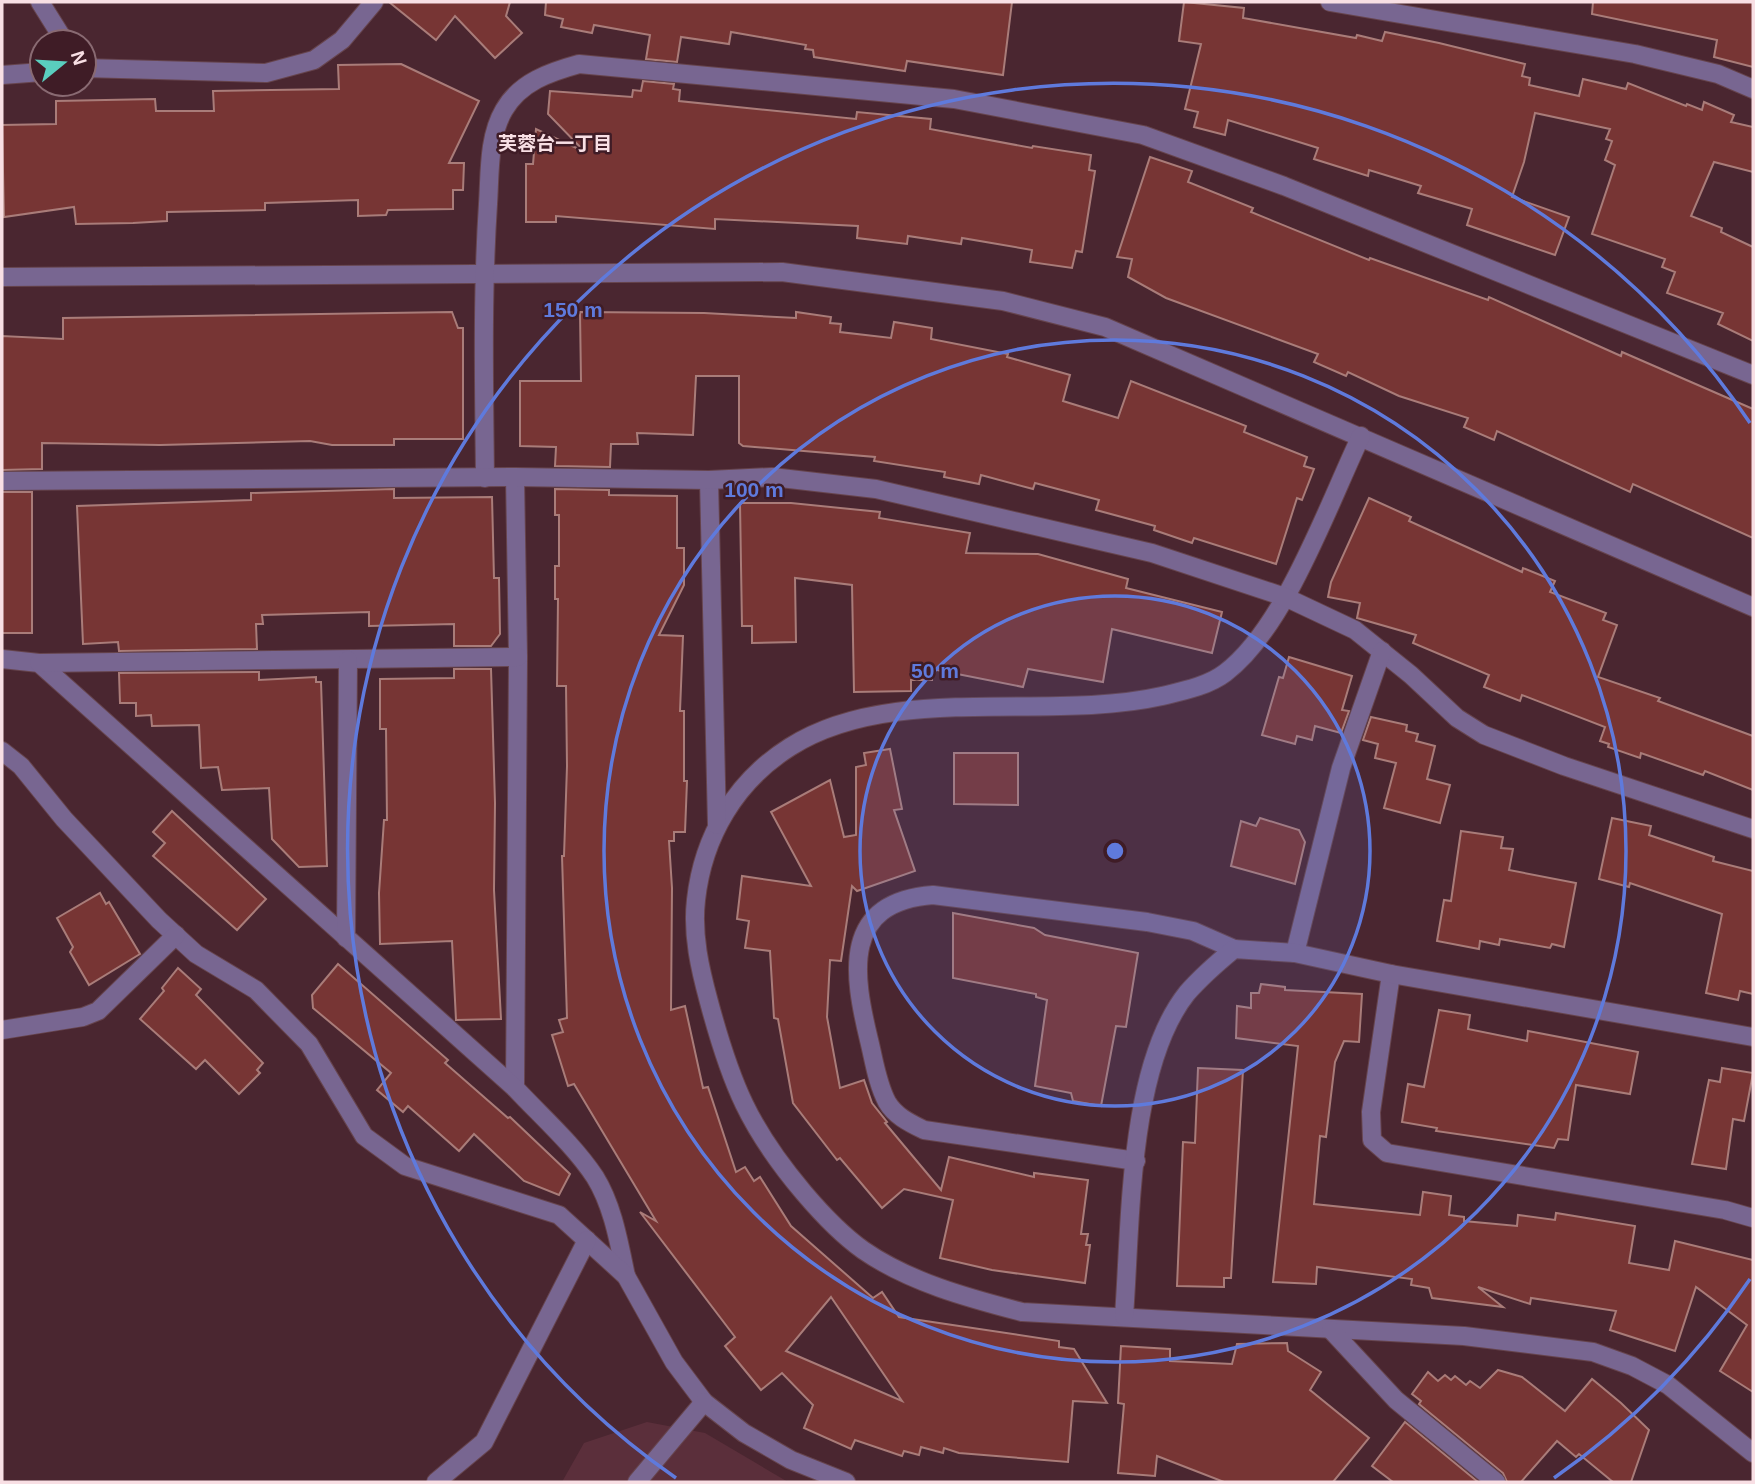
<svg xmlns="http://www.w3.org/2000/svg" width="1755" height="1484" viewBox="0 0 1755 1484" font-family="Arial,'Noto Sans JP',sans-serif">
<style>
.built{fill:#5b2f3b}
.building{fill:#773534;stroke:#a97c79;stroke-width:2;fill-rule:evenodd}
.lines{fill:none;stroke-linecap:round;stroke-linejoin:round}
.minor-casing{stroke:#66444d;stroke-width:20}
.minor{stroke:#786691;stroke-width:18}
.ring{fill:none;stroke:#5f7adc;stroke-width:3.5}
.labels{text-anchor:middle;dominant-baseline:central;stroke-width:5;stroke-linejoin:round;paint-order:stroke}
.neighbourhood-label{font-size:19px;font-weight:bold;fill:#f8dfe4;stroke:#3f1c26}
.centre{fill:#5f7adc;stroke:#3f1c26;stroke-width:3.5}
.ring-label{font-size:21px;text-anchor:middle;font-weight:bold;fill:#5f7adc;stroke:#3f1c26;stroke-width:5;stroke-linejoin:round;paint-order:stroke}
</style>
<rect width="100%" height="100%" fill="#4a2630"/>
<path class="built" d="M 647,1422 L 705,1433 L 788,1482 L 562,1482 L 584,1443 Z"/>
<g class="building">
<path d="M 389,2 L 510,2 L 506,16 L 522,33 L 495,58 L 455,16 L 436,40 Z"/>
<path d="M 546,2 L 1012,2 L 1003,75 L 907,61 L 905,71 L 814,57 L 813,50 L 805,49 L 806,45 L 731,32 L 729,44 L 681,37 L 677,62 L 646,59 L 650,35 L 594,25 L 592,33 L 561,27 L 563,19 L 545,15 Z"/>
<path d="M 1184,2 L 1244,8 L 1243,18 L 1356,38 L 1357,35 L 1382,41 L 1385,32 L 1439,43 L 1525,64 L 1522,76 L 1530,78 L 1529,85 L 1579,96 L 1583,79 L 1626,89 L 1628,83 L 1686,106 L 1687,104 L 1702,110 L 1704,102 L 1734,115 L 1731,122 L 1753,127 L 1753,172 L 1714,162 L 1691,216 L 1722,228 L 1721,232 L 1753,247 L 1753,341 L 1718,324 L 1723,313 L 1667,293 L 1675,272 L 1662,267 L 1665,259 L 1592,234 L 1615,165 L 1605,160 L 1612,141 L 1606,139 L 1610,129 L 1535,113 L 1524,162 L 1512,197 L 1569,217 L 1555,255 L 1467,225 L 1472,209 L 1418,193 L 1421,186 L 1369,170 L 1368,176 L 1314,159 L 1318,148 L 1228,120 L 1225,135 L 1194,127 L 1198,112 L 1185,109 L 1201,44 L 1179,41 Z"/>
<path d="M 1593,2 L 1753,2 L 1753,67 L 1714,57 L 1717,40 L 1592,14 Z"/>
<path d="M 401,64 L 479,101 L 449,163 L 464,163 L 463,190 L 453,190 L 453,209 L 388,210 L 386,215 L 358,216 L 358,200 L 265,203 L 265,210 L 167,212 L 167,221 L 133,223 L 76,224 L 74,207 L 4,217 L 2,125 L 56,124 L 56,101 L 155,99 L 156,111 L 214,111 L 213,91 L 339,89 L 338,65 Z"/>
<path d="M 643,81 L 674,84 L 673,89 L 680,90 L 679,101 L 856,119 L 857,112 L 931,119 L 930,129 L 1032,148 L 1033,146 L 1091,155 L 1089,170 L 1095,171 L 1082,252 L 1076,251 L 1072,268 L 1030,262 L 1032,250 L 962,238 L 961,244 L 908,236 L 907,244 L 857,238 L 858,226 L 715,219 L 715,229 L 556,216 L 556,222 L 526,222 L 526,164 L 533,164 L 536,129 L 585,152 L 548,114 L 550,91 L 632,97 L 633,90 L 641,91 Z"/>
<path d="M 1150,157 L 1192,171 L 1188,182 L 1253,208 L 1251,212 L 1369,260 L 1370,258 L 1488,300 L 1489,297 L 1621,356 L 1622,352 L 1753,409 L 1753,538 L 1633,484 L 1630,492 L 1497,431 L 1494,440 L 1464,427 L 1468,418 L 1399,396 L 1348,372 L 1346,376 L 1314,362 L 1318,354 L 1166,298 L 1128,277 L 1132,259 L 1117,257 Z"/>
<path d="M 452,312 L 458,328 L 463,328 L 463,439 L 394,439 L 394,445 L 332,445 L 310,441 L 160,445 L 42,443 L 42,469 L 2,470 L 2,336 L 63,339 L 63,318 Z"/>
<path d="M 580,312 L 704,313 L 796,318 L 796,312 L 831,317 L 830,323 L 841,324 L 840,332 L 891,338 L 894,322 L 932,328 L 931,339 L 1008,354 L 1007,357 L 1070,375 L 1063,401 L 1118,418 L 1131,381 L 1246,426 L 1244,432 L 1307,457 L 1304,466 L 1314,469 L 1302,500 L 1297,498 L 1276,564 L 1194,538 L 1192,543 L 1154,530 L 1155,526 L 1096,510 L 1099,500 L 1035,483 L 1033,489 L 981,475 L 979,484 L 944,477 L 945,472 L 874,461 L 875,457 L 743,446 L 739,443 L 739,376 L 696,376 L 693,435 L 637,433 L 638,444 L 611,444 L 610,467 L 555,466 L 556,447 L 520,446 L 520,381 L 581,381 Z"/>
<path d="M 394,489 L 394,498 L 492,497 L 494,578 L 499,578 L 500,634 L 491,646 L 454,646 L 454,624 L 369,626 L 369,612 L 262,615 L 263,624 L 256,624 L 257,649 L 119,651 L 118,642 L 83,644 L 77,506 L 251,500 L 251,493 Z"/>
<path d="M 555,489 L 609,490 L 609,495 L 677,496 L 677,548 L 684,548 L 684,585 L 659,635 L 683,636 L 680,711 L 684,711 L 684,781 L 687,781 L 685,832 L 674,832 L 674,841 L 669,841 L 672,888 L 671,1010 L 685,1006 L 703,1088 L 708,1087 L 736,1172 L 745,1167 L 754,1181 L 760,1177 L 791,1226 L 873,1298 L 882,1292 L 899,1317 L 1059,1341 L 1059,1347 L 1074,1349 L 1107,1403 L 1073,1401 L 1068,1462 L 959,1453 L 944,1448 L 943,1453 L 921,1447 L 919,1455 L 904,1451 L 902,1456 L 855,1440 L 851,1449 L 804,1428 L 813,1405 L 782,1373 L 761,1390 L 725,1346 L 735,1337 L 640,1212 L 656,1221 L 574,1084 L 568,1086 L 552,1035 L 563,1032 L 559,1020 L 567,1018 L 562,856 L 564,856 L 567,766 L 566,686 L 557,686 L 558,599 L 555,599 L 555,566 L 559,566 L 559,515 L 555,515 ZM 831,1297 L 902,1401 L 786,1351 Z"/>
<rect x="2" y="492" width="30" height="141"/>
<path d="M 1369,498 L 1411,517 L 1409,521 L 1522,572 L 1523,568 L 1555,581 L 1550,592 L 1606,613 L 1603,620 L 1617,625 L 1598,677 L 1660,698 L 1658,701 L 1753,736 L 1753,790 L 1705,771 L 1703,775 L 1641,753 L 1640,758 L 1608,747 L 1609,744 L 1600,741 L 1605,727 L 1522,695 L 1520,701 L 1484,687 L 1489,675 L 1413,643 L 1416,635 L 1357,618 L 1360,603 L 1328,597 L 1331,582 Z"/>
<path d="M 740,503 L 791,503 L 880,512 L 879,518 L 970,533 L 966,553 L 1038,554 L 1128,579 L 1126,588 L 1222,612 L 1212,653 L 1112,629 L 1103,682 L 1028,669 L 1023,687 L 932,669 L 932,680 L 911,680 L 911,691 L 854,692 L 852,585 L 795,578 L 796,642 L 752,643 L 752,626 L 742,626 Z"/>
<path d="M 1289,657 L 1352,676 L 1342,710 L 1349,711 L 1341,733 L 1315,726 L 1312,740 L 1297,736 L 1295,744 L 1262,735 L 1279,677 L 1283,678 Z"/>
<path d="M 454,669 L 491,669 L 495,803 L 494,890 L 501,1019 L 456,1020 L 452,941 L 380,944 L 379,893 L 384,820 L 387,820 L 386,729 L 380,729 L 380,679 L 454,678 Z"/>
<path d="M 259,672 L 259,680 L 316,677 L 316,682 L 321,682 L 327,866 L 299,867 L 272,839 L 269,788 L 222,790 L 218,767 L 201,768 L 199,725 L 152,726 L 151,715 L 136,716 L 136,703 L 120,703 L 119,673 Z"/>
<path d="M 1371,717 L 1407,725 L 1406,731 L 1418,734 L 1416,741 L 1435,746 L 1427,779 L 1450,785 L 1440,823 L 1384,808 L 1396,763 L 1375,758 L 1378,744 L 1363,740 Z"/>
<path d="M 890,749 L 902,809 L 894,810 L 915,871 L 857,891 L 852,886 L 841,961 L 830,960 L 827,1017 L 840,1088 L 864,1080 L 872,1103 L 887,1122 L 885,1123 L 941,1190 L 949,1157 L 1034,1177 L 1034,1173 L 1088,1180 L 1081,1234 L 1088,1234 L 1086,1245 L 1090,1245 L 1085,1283 L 992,1270 L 940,1258 L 953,1200 L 904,1189 L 882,1208 L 840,1158 L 837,1160 L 793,1103 L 778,1019 L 774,1018 L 770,951 L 745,948 L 749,921 L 737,919 L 742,876 L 811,886 L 771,812 L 830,780 L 844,837 L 856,835 L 856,767 L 866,765 L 864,753 Z"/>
<path d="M 954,753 L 1018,753 L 1018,805 L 954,804 Z"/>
<path d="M 172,811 L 266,899 L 237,930 L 153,856 L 165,843 L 153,832 Z"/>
<path d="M 1260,818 L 1299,830 L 1305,842 L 1295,884 L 1231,866 L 1241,821 L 1256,826 Z"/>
<path d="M 1612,818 L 1651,826 L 1649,835 L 1714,857 L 1713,861 L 1753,871 L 1753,994 L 1740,991 L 1738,1000 L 1706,993 L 1722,914 L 1630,883 L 1629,887 L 1599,879 Z"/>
<path d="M 1461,831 L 1503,837 L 1501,848 L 1513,849 L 1509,870 L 1576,883 L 1564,947 L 1552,944 L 1550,948 L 1500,939 L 1499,945 L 1480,941 L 1479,949 L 1437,941 L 1444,900 L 1451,901 Z"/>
<path d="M 100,893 L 106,904 L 109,902 L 140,954 L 89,985 L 70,952 L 73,947 L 57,918 Z"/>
<path d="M 953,913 L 1034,928 L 1045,935 L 1138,953 L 1126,1027 L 1116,1026 L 1101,1106 L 1073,1101 L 1071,1093 L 1035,1086 L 1047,1000 L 1036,997 L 1036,994 L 953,978 Z"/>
<path d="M 338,964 L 448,1060 L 445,1063 L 508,1118 L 510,1117 L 570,1174 L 559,1195 L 524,1181 L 474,1134 L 459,1151 L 408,1106 L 403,1112 L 377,1090 L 391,1073 L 313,1008 L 312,995 Z"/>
<path d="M 178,968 L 201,989 L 196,995 L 263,1063 L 257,1070 L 260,1073 L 239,1094 L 205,1060 L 196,1069 L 140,1019 L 164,991 L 162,988 Z"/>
<path d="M 1261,984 L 1285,987 L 1285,990 L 1362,994 L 1359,1042 L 1344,1041 L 1335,1062 L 1326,1137 L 1320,1136 L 1314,1204 L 1420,1215 L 1423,1192 L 1451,1196 L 1449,1215 L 1464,1217 L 1464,1221 L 1517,1226 L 1518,1215 L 1555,1220 L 1556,1213 L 1635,1226 L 1629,1263 L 1669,1270 L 1675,1241 L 1753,1260 L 1753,1392 L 1720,1371 L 1747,1325 L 1696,1287 L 1675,1351 L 1610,1330 L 1616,1311 L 1531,1298 L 1530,1304 L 1478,1287 L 1503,1307 L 1432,1298 L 1429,1288 L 1411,1285 L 1412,1279 L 1317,1267 L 1316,1284 L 1273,1282 L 1298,1046 L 1236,1038 L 1237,1006 L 1251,1008 L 1251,993 L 1259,993 Z"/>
<path d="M 1439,1010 L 1470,1015 L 1468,1029 L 1527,1041 L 1528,1031 L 1638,1052 L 1630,1094 L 1576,1085 L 1568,1140 L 1558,1139 L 1554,1148 L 1436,1131 L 1437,1128 L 1402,1122 L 1408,1084 L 1424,1087 Z"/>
<path d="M 1198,1068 L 1243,1070 L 1231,1278 L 1224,1278 L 1224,1287 L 1177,1286 L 1183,1142 L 1195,1143 Z"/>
<path d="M 1722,1068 L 1753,1073 L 1744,1121 L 1733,1119 L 1726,1169 L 1692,1164 L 1709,1080 L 1720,1082 Z"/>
<path d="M 1287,1343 L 1288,1351 L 1321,1372 L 1310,1390 L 1369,1438 L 1333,1482 L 1224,1482 L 1157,1456 L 1155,1476 L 1118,1473 L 1124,1404 L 1118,1403 L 1121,1346 L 1170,1349 L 1170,1361 L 1232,1364 L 1237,1344 Z"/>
<path d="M 1498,1370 L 1522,1377 L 1565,1411 L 1592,1379 L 1621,1403 L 1649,1430 L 1631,1482 L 1613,1482 L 1579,1454 L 1576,1457 L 1557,1441 L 1521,1482 L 1507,1482 L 1503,1473 L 1419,1404 L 1421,1401 L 1412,1394 L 1428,1372 L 1438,1381 L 1445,1375 L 1451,1380 L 1455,1376 L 1466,1385 L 1470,1381 L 1480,1388 Z"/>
<path d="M 1405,1422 L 1478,1482 L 1393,1482 L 1372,1466 Z"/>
</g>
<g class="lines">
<defs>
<g id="minor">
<path d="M 40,2 L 65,42"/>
<path d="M 1330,2 L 1635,54 L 1718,74 L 1753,89"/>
<path d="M 84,68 L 266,73 L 314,60 L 342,40 L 374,2"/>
<path d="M 2,75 L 42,72"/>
<path d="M 2,277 L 782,272 L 1003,301 L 1105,327 L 1753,607"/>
<path d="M 1361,436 C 1328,505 1285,628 1225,673 C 1208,686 1183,691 1162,696 C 1047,722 892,682 790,747 C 736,781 703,836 696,900 C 692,935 700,969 709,1002 C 731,1084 749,1128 804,1193 C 821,1213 842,1235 863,1250 C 909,1282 968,1298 1022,1312 L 1464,1336 L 1593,1352 L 1632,1366 L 1668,1385 L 1753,1453"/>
<path d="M 515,477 L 518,657 L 515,1088"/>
<path d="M 485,478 C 484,386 482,295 488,204 C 490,174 488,137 504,110 C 520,82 550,72 579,64 L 954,99 L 1143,135 L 1284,186 L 1753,375"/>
<path d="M 709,480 L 717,825"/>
<path d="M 2,481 L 515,477 L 709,480 L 772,477 L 876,489 L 1152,553 L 1285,597 L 1355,630 L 1411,675 L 1457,718 L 1484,735 L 1564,766 L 1753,829"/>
<path d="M 2,659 L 39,663 L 515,1088 C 542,1117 573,1144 595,1177 C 613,1206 619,1243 626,1276"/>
<path d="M 39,663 L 518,657"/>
<path d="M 2,751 L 21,766 L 64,819 L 159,920 L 196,954 L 256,990 L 309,1044 L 364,1136 L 405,1166 L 559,1215 L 626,1276 L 674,1362 L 704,1402 L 744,1433 L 791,1460 L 846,1482"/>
<path d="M 346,938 L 348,660"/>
<path d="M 1295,953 L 1341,768 L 1382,651"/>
<path d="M 1391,974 L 1371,1112 L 1372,1140 L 1387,1153 L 1725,1210 L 1753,1218"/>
<path d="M 2,1030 L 83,1017 L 98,1011 L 176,935"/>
<path d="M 1136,1161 L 924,1130 C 910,1123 895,1116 887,1102 C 877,1083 874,1060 869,1040 C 853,974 841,902 933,895 L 1147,922 L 1193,931 L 1234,949"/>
<path d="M 1124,1316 C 1131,1224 1128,1067 1187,993 C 1201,977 1217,963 1234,949 L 1295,953 L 1391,974 L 1753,1037"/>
<path d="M 1331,1330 L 1396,1400 L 1496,1482"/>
<path d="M 436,1482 L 484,1442 L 587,1240"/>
<path d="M 637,1482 L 704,1402"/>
</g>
</defs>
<use href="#minor" class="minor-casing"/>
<use href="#minor" class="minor"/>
</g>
<circle cx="1115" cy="851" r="255" fill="#5f7adc" fill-opacity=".12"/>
<g class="ring">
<circle cx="1115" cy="851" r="255"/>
<circle cx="1115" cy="851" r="511"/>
<path d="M1750 1279A766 766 0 0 1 1554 1478M676 1478A766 766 0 1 1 1750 423"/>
</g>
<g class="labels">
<g class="neighbourhood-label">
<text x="555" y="143">芙蓉台一丁目</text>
</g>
</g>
<circle cx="1115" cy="851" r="10" class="centre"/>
<g class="ring-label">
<text x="573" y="317">150 m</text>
<text x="754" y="497">100 m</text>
<text x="935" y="678">50 m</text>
</g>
<rect width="1755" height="1484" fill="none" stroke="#f8dfe4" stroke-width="7"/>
<g transform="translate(63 63) rotate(72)"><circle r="33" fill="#3f1c26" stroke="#896a72" stroke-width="2"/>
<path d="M0-5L12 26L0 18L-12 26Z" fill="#5acebe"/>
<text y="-10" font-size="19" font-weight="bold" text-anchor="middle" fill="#f8dfe4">N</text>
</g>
</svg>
